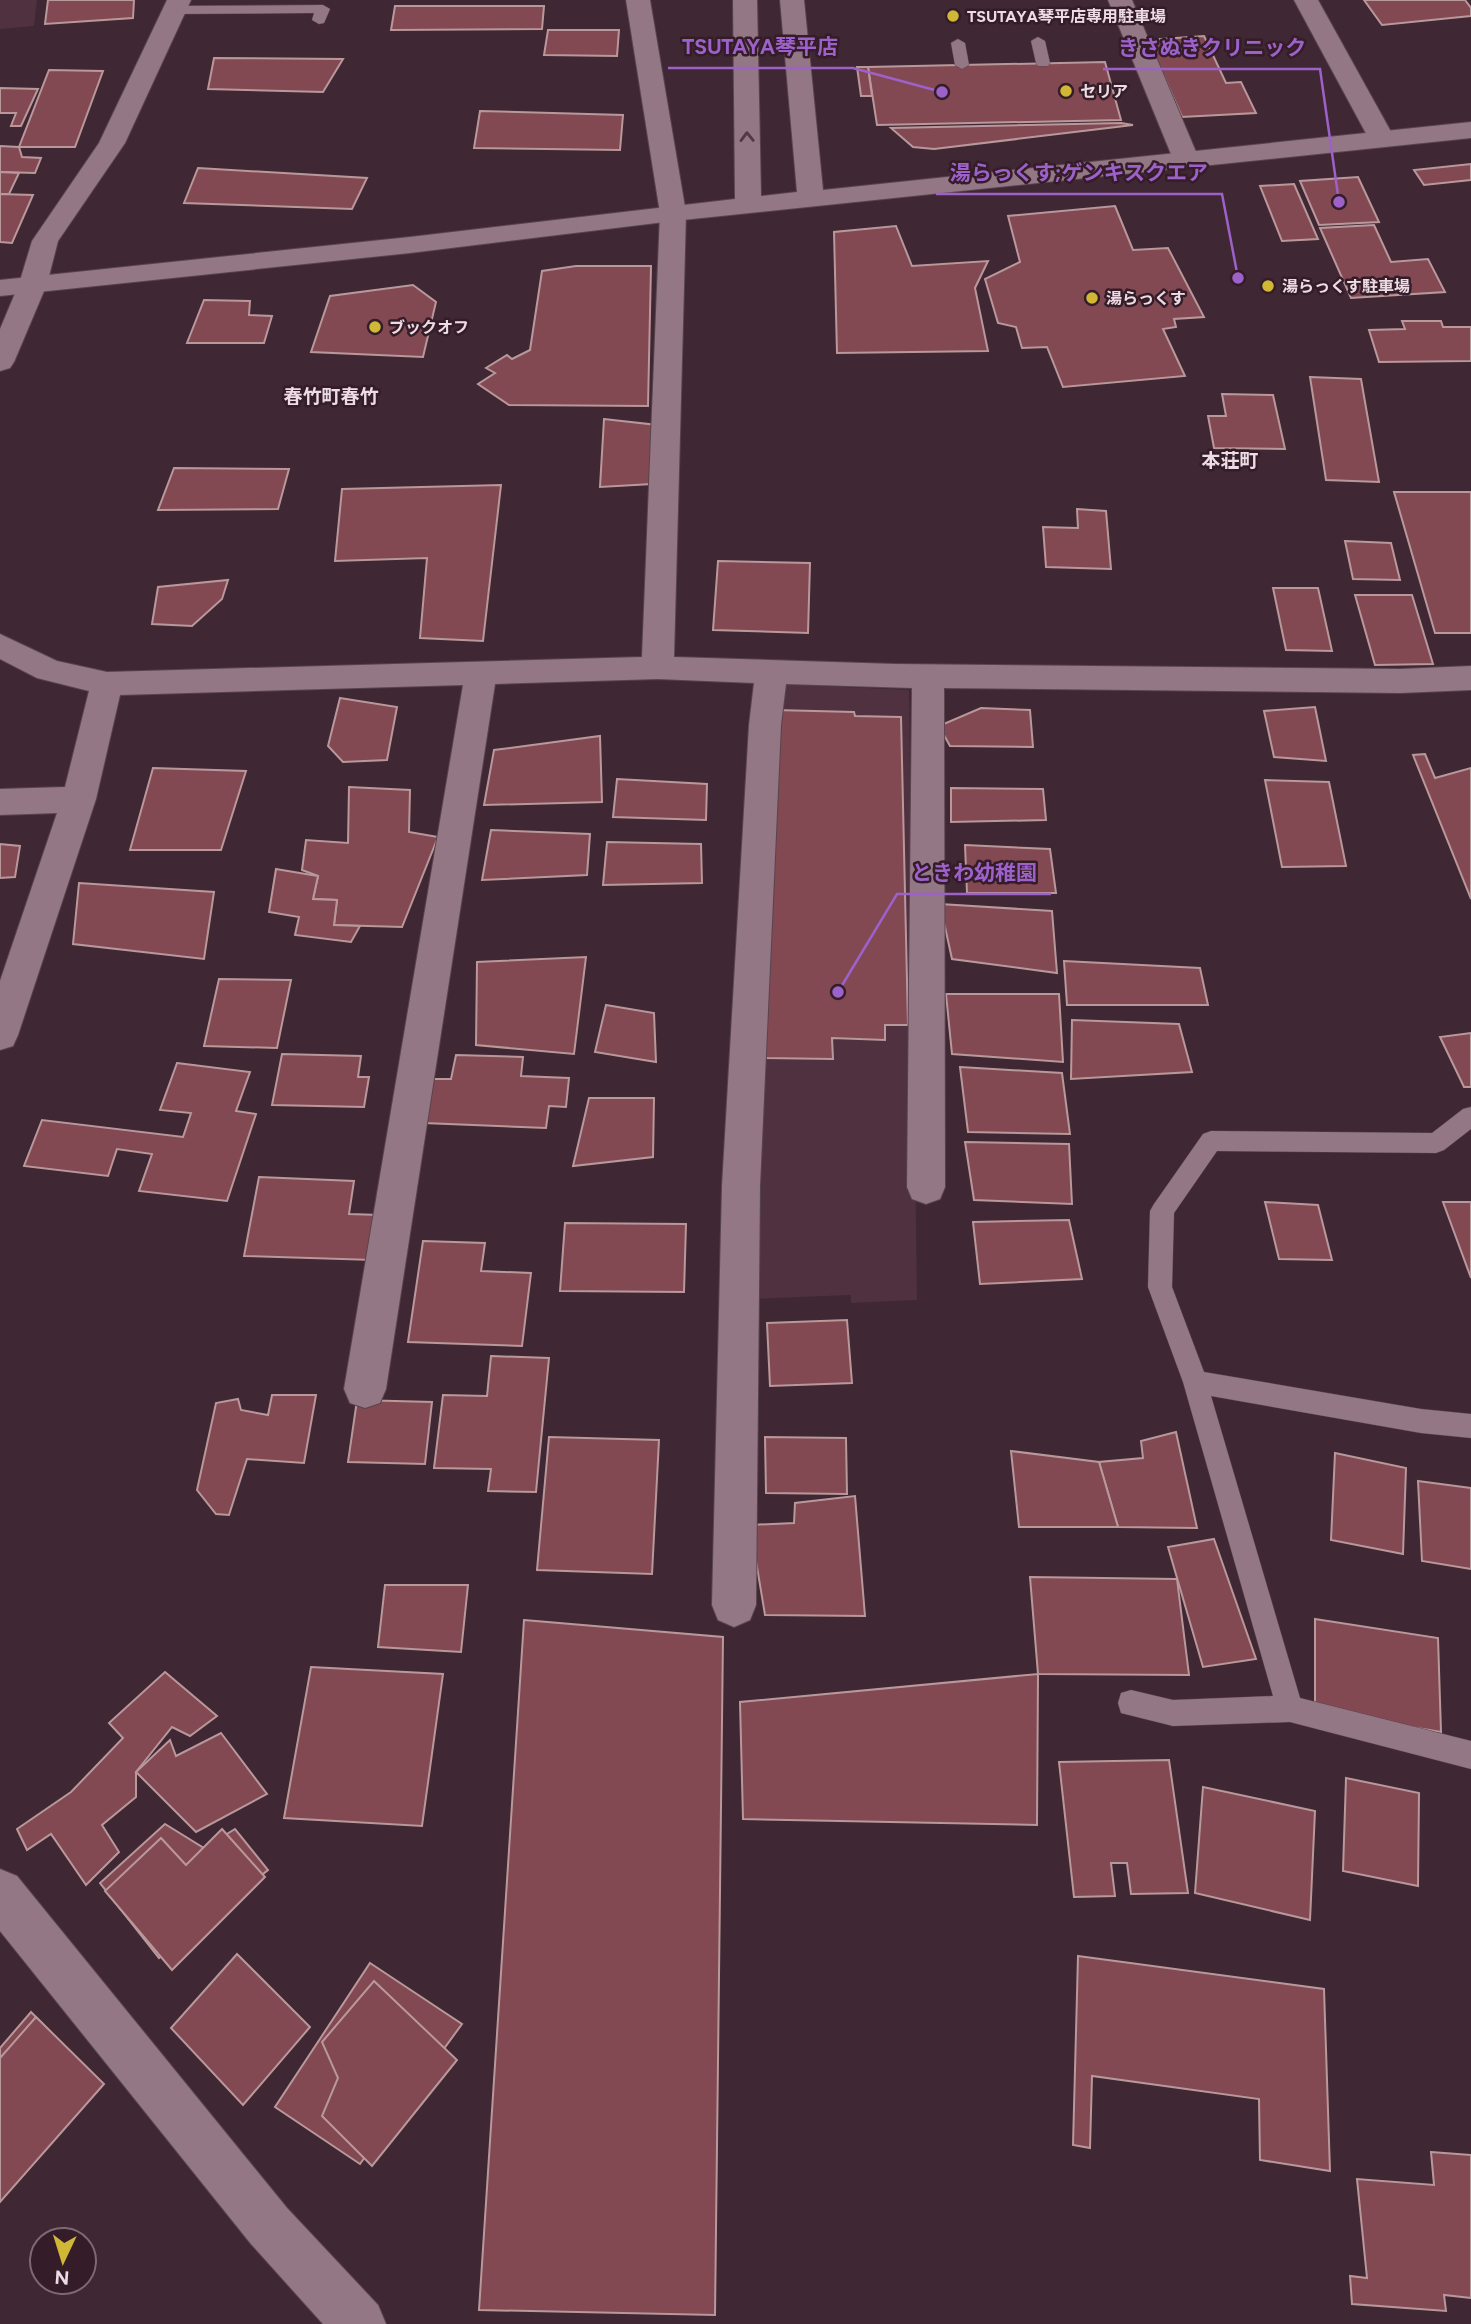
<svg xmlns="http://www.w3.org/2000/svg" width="1471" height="2324" viewBox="0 0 1471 2324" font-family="Figtree,'Noto Sans JP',sans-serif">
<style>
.built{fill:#4f3140}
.building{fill:#834952;stroke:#b9989b;stroke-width:2}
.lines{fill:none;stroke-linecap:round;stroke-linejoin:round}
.lane-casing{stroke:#59444e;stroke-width:1}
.street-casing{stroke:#59444e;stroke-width:2}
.secondary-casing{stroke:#59444e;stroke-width:2}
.lane{fill:#937784;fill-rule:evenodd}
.street{fill:#937784;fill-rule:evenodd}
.secondary{fill:#937784;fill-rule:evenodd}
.oneway{stroke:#503844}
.poi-dot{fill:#d0b736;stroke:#341d29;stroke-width:2.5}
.labels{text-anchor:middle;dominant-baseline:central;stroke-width:5;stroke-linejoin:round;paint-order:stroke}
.far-poi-label{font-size:16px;font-weight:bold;fill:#eddce3;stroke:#341d29;text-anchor:start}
.far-quarter-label{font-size:19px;font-weight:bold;fill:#eddce3;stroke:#341d29}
.leader{fill:none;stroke:#9d61ca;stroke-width:2.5}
.callout-dot{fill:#9d61ca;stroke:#341d29;stroke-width:2.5}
.callout-label{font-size:21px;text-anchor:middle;font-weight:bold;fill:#9d61ca;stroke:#341d29;stroke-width:5;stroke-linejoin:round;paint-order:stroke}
</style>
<rect width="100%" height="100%" fill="#3f2733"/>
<g class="built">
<path d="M 0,0 L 37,0 L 34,26 L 0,29 Z"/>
<path d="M 781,684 L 909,690 L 917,1300 L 851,1303 L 851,1295 L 750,1299 Z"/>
</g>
<g class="building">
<path d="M 48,0 L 134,0 L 133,18 L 45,24 Z"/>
<path d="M 1364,0 L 1465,0 L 1471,8 L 1471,16 L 1382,25 Z"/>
<path d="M 395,6 L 544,6 L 542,29 L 391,30 Z"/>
<path d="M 548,30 L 619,30 L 617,56 L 544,55 Z"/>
<path d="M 1204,36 L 1226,83 L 1241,82 L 1256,113 L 1182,117 L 1148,40 Z"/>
<path d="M 214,58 L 343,59 L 323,92 L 208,89 Z"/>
<path d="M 1105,62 L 1121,120 L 877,125 L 868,67 Z"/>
<path d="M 857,67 L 868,67 L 872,96 L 861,96 Z"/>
<path d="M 49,70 L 103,71 L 75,147 L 19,147 Z"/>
<path d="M 0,88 L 38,89 L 21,126 L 11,126 L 16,113 L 0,113 Z"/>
<path d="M 480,111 L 623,115 L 620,150 L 474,148 Z"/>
<path d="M 1121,123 L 1133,125 L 934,149 L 913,147 L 891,128 Z"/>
<path d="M 0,146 L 19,147 L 22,157 L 41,158 L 35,173 L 0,172 Z"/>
<path d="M 1471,164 L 1471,180 L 1424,185 L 1414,170 Z"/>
<path d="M 198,168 L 367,178 L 352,209 L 184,203 Z"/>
<path d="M 0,172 L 19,173 L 9,194 L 0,194 Z"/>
<path d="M 1358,177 L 1379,222 L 1319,225 L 1300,181 Z"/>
<path d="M 1294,184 L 1318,239 L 1282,241 L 1260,186 Z"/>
<path d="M 0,194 L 33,195 L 12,243 L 0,242 Z"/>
<path d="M 1115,206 L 1133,250 L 1168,248 L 1204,317 L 1174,319 L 1176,327 L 1163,329 L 1185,376 L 1063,387 L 1047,347 L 1022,348 L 1016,327 L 998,323 L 985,279 L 1020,262 L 1008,216 Z"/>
<path d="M 1374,225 L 1391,262 L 1428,259 L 1445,292 L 1351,298 L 1320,228 Z"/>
<path d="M 896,226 L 912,266 L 988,261 L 975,288 L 988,351 L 837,353 L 834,232 Z"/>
<path d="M 576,266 L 651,266 L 648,406 L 509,405 L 478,384 L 495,373 L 486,368 L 507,355 L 512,359 L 530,350 L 542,271 Z"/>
<path d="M 413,285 L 436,302 L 423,357 L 311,352 L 330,296 Z"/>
<path d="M 204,300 L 250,301 L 249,315 L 272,316 L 264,343 L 187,343 Z"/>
<path d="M 1402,321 L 1441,321 L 1443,327 L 1471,327 L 1471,361 L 1379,362 L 1369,330 L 1405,329 Z"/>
<path d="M 1310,377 L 1361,379 L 1379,482 L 1326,480 Z"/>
<path d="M 1222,394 L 1273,395 L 1285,449 L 1214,448 L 1208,416 L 1226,416 Z"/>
<path d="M 604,419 L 657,425 L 652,484 L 600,487 Z"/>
<path d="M 174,468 L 289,469 L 278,509 L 158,510 Z"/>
<path d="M 501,485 L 483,641 L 420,638 L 427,558 L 335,561 L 342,489 Z"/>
<path d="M 1394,492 L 1471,492 L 1471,633 L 1435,633 Z"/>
<path d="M 1077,509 L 1106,511 L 1111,569 L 1046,567 L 1043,527 L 1078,528 Z"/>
<path d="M 1345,541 L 1391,543 L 1400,580 L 1353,579 Z"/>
<path d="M 718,561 L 810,563 L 808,633 L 713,630 Z"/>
<path d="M 228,580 L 222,599 L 192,626 L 152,624 L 158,587 Z"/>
<path d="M 1273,588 L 1318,588 L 1332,651 L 1286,650 Z"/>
<path d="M 1355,595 L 1412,595 L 1433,664 L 1375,665 Z"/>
<path d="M 340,698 L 397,707 L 387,760 L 343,762 L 328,746 Z"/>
<path d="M 1315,707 L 1326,761 L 1274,757 L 1264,711 Z"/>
<path d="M 981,708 L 1030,710 L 1033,747 L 950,746 L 939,726 Z"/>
<path d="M 775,710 L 854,712 L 855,716 L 901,717 L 908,1025 L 885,1025 L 885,1040 L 832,1038 L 833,1059 L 765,1058 Z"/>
<path d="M 600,736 L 602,802 L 484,805 L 494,750 Z"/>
<path d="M 1425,754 L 1435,778 L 1471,768 L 1471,899 L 1413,755 Z"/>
<path d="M 153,768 L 246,771 L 221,850 L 130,850 Z"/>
<path d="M 617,779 L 707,784 L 706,820 L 613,817 Z"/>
<path d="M 1265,780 L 1329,782 L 1346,866 L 1282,867 Z"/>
<path d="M 349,787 L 410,790 L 409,832 L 438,837 L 402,927 L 334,925 L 337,900 L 313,899 L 318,876 L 302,870 L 306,840 L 348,843 Z"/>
<path d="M 951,788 L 1043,789 L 1046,820 L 951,822 Z"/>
<path d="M 491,830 L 590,834 L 587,875 L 482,880 Z"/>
<path d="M 607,842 L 701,844 L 702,883 L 603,885 Z"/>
<path d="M 0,844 L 20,846 L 15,877 L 0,878 Z"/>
<path d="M 965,845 L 1050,849 L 1056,893 L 967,893 Z"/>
<path d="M 276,869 L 318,876 L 313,899 L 337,900 L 334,925 L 360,926 L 351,942 L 295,935 L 299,917 L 269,912 Z"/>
<path d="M 79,883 L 214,892 L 204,959 L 73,944 Z"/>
<path d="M 940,904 L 1052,911 L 1057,973 L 952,959 Z"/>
<path d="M 586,957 L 574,1054 L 476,1045 L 477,962 Z"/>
<path d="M 1064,961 L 1200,968 L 1208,1005 L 1067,1005 Z"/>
<path d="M 219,979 L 291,980 L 277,1048 L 204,1046 Z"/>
<path d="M 946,994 L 1059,994 L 1063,1062 L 952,1054 Z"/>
<path d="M 606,1005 L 654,1013 L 656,1062 L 595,1052 Z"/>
<path d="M 1072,1020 L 1179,1024 L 1192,1072 L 1071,1079 Z"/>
<path d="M 1471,1033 L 1471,1087 L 1464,1087 L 1440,1037 Z"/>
<path d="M 282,1054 L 361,1056 L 358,1077 L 369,1077 L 364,1107 L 272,1105 Z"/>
<path d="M 456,1055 L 523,1057 L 521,1076 L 569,1078 L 566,1107 L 549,1106 L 546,1128 L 424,1123 L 432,1079 L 451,1079 Z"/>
<path d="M 177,1063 L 250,1072 L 236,1111 L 256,1114 L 227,1201 L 139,1191 L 152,1154 L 117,1149 L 108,1176 L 24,1166 L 42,1120 L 183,1137 L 191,1113 L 160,1110 Z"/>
<path d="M 960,1067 L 1062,1073 L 1070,1134 L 968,1132 Z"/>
<path d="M 589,1098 L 654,1098 L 653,1157 L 573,1166 Z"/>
<path d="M 965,1142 L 1069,1144 L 1072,1204 L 974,1200 Z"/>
<path d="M 259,1177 L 354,1181 L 349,1214 L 380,1215 L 373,1260 L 244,1256 Z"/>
<path d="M 1265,1202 L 1318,1205 L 1332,1260 L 1279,1259 Z"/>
<path d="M 1443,1202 L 1471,1202 L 1471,1278 Z"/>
<path d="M 1069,1220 L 1082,1279 L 980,1284 L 973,1222 Z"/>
<path d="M 565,1223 L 686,1224 L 684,1292 L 560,1291 Z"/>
<path d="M 423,1241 L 485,1243 L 481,1271 L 531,1273 L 522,1346 L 408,1342 Z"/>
<path d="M 847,1320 L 852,1383 L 770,1386 L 767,1323 Z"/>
<path d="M 491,1356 L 549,1358 L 536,1492 L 488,1491 L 491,1469 L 434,1468 L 443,1395 L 487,1396 Z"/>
<path d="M 272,1395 L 316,1395 L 304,1463 L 247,1459 L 229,1515 L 216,1514 L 197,1490 L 216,1403 L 238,1399 L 241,1410 L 268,1415 Z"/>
<path d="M 357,1400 L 432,1402 L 425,1464 L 348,1462 Z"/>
<path d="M 1176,1432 L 1197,1528 L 1118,1527 L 1099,1462 L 1143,1458 L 1141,1441 Z"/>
<path d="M 549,1437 L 659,1440 L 652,1574 L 537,1570 Z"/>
<path d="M 765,1437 L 846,1438 L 847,1494 L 766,1493 Z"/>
<path d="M 1011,1451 L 1099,1462 L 1118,1527 L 1019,1527 Z"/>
<path d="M 1335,1453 L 1406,1468 L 1403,1554 L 1331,1540 Z"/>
<path d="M 1418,1481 L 1471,1488 L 1471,1569 L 1422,1561 Z"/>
<path d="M 855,1496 L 865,1616 L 765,1615 L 750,1525 L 794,1523 L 795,1503 Z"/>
<path d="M 1214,1539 L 1256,1659 L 1203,1667 L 1168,1547 Z"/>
<path d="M 1030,1577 L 1177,1579 L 1189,1675 L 1038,1674 Z"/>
<path d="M 385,1585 L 468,1585 L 461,1652 L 378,1647 Z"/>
<path d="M 1315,1619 L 1438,1638 L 1441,1732 L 1315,1711 Z"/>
<path d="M 524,1620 L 723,1637 L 715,2315 L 479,2310 Z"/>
<path d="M 311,1667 L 443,1674 L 422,1826 L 284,1818 Z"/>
<path d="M 165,1672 L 217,1716 L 190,1736 L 172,1727 L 136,1772 L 136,1797 L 102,1825 L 119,1852 L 86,1885 L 51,1834 L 27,1850 L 17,1829 L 71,1792 L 123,1738 L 109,1723 Z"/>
<path d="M 1038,1674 L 1037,1825 L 743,1819 L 740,1702 Z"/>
<path d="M 221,1733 L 267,1794 L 196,1832 L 136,1772 L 170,1740 L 176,1756 Z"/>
<path d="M 1169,1760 L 1188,1893 L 1131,1894 L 1127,1863 L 1111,1863 L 1115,1896 L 1074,1897 L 1059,1762 Z"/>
<path d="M 1346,1778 L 1419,1793 L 1418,1886 L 1343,1871 Z"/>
<path d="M 1203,1787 L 1315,1811 L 1310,1920 L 1195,1893 Z"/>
<path d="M 165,1824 L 204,1848 L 235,1829 L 268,1870 L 159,1958 L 100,1883 Z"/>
<path d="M 222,1829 L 265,1877 L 172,1970 L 105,1891 L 161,1838 L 186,1865 Z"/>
<path d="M 237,1954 L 310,2027 L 243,2105 L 171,2028 Z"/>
<path d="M 1078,1956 L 1324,1989 L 1330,2171 L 1260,2160 L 1259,2099 L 1092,2076 L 1090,2148 L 1073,2145 Z"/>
<path d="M 370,1963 L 462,2024 L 360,2164 L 275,2107 Z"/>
<path d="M 374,1981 L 457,2060 L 372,2166 L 322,2116 L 338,2078 L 322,2042 Z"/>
<path d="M 31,2012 L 97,2079 L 0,2192 L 0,2048 Z"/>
<path d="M 36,2017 L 104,2084 L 0,2202 L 0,2058 Z"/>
<path d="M 1431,2152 L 1471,2155 L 1471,2298 L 1444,2295 L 1446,2311 L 1352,2304 L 1350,2276 L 1367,2278 L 1357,2179 L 1434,2185 Z"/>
</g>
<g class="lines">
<defs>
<g id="lane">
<path d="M 323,5 L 330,9 L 324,23 L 319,24 L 312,20 L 314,13 L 175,14 L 168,10 L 175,6 Z"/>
<path d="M 1038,37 L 1045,41 L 1050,63 L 1048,66 L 1038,66 L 1036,63 L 1031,41 Z"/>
<path d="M 958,39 L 965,43 L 969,65 L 962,69 L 955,65 L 951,43 Z"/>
<path d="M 1471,1107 L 1471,1129 L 1444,1150 L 1436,1153 L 1217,1151 L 1174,1213 L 1172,1287 L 1204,1372 L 1421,1409 L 1471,1414 L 1471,1438 L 1421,1433 L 1211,1396 L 1300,1698 L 1471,1741 L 1471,1769 L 1290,1722 L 1173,1726 L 1121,1713 L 1118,1703 L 1121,1693 L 1131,1690 L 1173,1700 L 1273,1696 L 1183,1382 L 1148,1287 L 1150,1211 L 1154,1204 L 1203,1134 L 1211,1131 L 1432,1133 L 1463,1109 Z"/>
</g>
<g id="street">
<path d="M 167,0 L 191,0 L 125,143 L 58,241 L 47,284 L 14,362 L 10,368 L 0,371 L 0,329 L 19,284 L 32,241 L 99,143 Z"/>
<path d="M 626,0 L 650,0 L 686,213 L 674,657 L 895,664 L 1400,669 L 1471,666 L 1471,690 L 1400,693 L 944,688 L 945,1187 L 940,1199 L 926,1204 L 912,1199 L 907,1187 L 912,688 L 786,684 L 781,725 L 760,1186 L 756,1605 L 750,1620 L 734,1627 L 718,1620 L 712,1605 L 722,1186 L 749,725 L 754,683 L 658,679 L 495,684 L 386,1389 L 380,1403 L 365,1408 L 350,1403 L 344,1389 L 463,685 L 120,695 L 96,799 L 18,1035 L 13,1046 L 0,1050 L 0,981 L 57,813 L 0,815 L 0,789 L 65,787 L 89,691 L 37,678 L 0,659 L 0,634 L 57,661 L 107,672 L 642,657 L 660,213 Z"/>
<path d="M 1108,0 L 1132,0 L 1199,159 L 1195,164 L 1186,167 L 1177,164 L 1173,159 Z"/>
<path d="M 1294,0 L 1318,0 L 1395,139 L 1391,144 L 1382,147 L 1373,144 L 1369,139 Z"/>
<path d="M 0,1869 L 17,1876 L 287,2208 L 378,2305 L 386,2324 L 323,2324 L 251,2244 L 0,1931 Z"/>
</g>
<path id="secondary" d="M 733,0 L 757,0 L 761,196 L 797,192 L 780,0 L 804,0 L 823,190 L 1471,122 L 1471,138 L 673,221 L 410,253 L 0,296 L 0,280 L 410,237 L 735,199 Z"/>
</defs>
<use href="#lane" class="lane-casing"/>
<use href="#street" class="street-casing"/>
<use href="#secondary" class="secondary-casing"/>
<use href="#lane" class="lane"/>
<use href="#street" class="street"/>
<use href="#secondary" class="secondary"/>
</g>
<defs><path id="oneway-chevron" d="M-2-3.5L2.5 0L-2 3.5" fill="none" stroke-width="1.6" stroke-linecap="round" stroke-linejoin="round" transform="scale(1.75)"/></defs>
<use class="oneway" href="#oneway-chevron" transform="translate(747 137) rotate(-91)"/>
<g class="poi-dot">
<circle cx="953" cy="16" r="7"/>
<circle cx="1066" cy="91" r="7"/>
<circle cx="1268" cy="286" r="7"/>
<circle cx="1092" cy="298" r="7"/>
<circle cx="375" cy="327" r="7"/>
</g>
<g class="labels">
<g class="far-poi-label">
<text x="967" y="16">TSUTAYA琴平店専用駐車場</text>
<text x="1080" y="91">セリア</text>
<text x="1282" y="286">湯らっくす駐車場</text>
<text x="1106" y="298">湯らっくす</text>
<text x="389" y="327">ブックオフ</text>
</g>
<g class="far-quarter-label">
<text x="331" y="396">春竹町春竹</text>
<text x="1230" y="460">本荘町</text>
</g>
</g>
<path class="leader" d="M942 92L853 68H668M1339 202L1320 69H1103M1238 278L1222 194H936M838 992L897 894H1051"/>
<g class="callout-dot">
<circle cx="942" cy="92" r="7"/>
<circle cx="1339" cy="202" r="7"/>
<circle cx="1238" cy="278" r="7"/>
<circle cx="838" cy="992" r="7"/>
</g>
<g class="callout-label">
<text x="760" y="54">TSUTAYA琴平店</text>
<text x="1212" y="55">きさぬきクリニック</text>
<text x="1079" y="180">湯らっくす;ゲンキスクエア</text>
<text x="974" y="880">ときわ幼稚園</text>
</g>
<g transform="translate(63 2261) rotate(184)"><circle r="33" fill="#341d29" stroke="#7e6973" stroke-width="2"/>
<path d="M0-5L12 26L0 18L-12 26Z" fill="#d0b736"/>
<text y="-10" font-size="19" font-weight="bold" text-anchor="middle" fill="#eddce3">N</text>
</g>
</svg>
